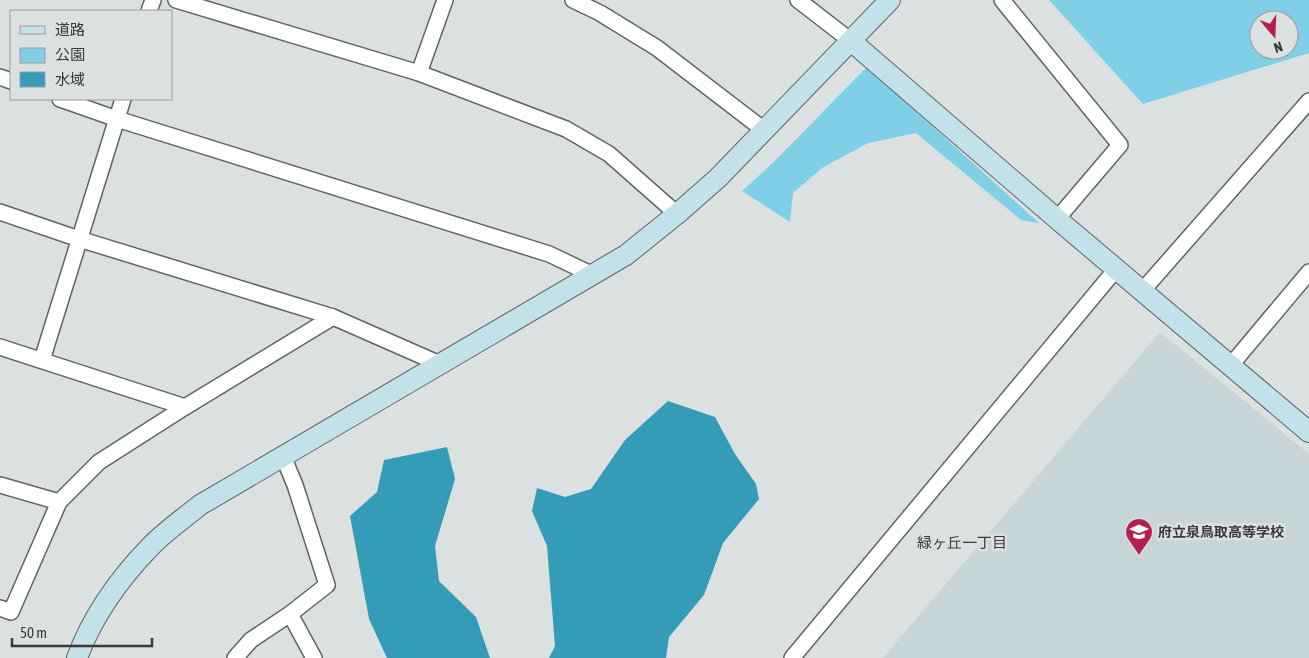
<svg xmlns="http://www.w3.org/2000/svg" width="1309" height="658" viewBox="0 0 1309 658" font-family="'Asap Condensed','Noto Sans JP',sans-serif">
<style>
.built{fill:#c7d4d8}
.green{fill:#7fcfe7;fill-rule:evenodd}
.water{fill:#349cb6}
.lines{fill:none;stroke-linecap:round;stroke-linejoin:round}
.street-casing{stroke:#616466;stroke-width:18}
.secondary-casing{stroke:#616466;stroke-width:22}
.street{stroke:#fff;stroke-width:15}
.secondary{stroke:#c3e1e8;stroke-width:20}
.labels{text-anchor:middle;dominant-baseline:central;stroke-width:5;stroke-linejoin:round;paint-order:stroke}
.poi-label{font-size:14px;font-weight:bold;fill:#383a3a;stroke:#dbe0e1;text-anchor:start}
.neighbourhood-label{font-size:15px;fill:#383a3a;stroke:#dbe0e1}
</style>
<rect width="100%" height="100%" fill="#dbe0e1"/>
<path class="built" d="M 1160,332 L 1309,454 L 1309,658 L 883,658 Z"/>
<g class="green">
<path d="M 1049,0 L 1309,0 L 1309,53 L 1143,104 ZM 1259,20 L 1289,20 L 1289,50 L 1259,50 Z"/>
<path d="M 867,67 L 1039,223 L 1021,220 L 916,133 L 868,143 L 822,168 L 793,193 L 790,222 L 742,191 C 786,153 825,108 867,67 Z"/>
</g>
<g class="water">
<path d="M 668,401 L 715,417 L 735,454 L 756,484 L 759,499 L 723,543 L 704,595 L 669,637 L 666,658 L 549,658 L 555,646 L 547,546 L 532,511 L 537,488 L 565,497 L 591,489 L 625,440 Z"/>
<path d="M 447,447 L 455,479 L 435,546 L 439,581 L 476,617 L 490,658 L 387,658 L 369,619 L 350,516 L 377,492 L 384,460 Z"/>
</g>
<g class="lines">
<defs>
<g id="street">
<path d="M 176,0 L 419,73 L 566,129 L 609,154 L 677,214"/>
<path d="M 573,0 L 600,13 L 657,48 L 764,130"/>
<path d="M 798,0 L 851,41"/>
<path d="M 1002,0 L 1120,145 L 1057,219"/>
<path d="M 149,11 L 153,0"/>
<path d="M 419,73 L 445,0"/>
<path d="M 0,77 L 11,81"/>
<path d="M 60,99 L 117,119 L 549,254 L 593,275"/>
<path d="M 0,212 L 79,239 L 333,317 L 440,364"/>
<path d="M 1143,290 L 1309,101"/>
<path d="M 0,347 L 185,407"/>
<path d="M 42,360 L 123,99"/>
<path d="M 1231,365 L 1309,272"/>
<path d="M 0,485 L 59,502"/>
<path d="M 0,608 L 11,612 L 59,502 L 99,462 L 185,407 L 333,317"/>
<path d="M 290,614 L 314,658"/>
<path d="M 235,658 L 251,640 L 290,614 L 327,585 L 295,485 L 283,456"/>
<path d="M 792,658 L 1117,268"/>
</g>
<g id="secondary">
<path d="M 851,41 L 1057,219 L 1309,432"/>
<path d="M 77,658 C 93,615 118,580 150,547 C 164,532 183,519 200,505 L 626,255 L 677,214 L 718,178 L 890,0"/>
</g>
</defs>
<use href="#street" class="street-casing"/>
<use href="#secondary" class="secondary-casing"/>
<use href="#street" class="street"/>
<use href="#secondary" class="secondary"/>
</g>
<defs>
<symbol id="school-pin" viewBox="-11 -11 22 30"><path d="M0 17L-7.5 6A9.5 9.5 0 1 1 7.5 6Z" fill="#b1204f" stroke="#dbe0e1"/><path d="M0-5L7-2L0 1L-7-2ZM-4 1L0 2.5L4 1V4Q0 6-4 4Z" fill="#fff"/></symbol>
</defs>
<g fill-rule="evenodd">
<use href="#school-pin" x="1123" y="516" width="32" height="43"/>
</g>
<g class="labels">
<g class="poi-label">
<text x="1158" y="532">府立泉鳥取高等学校</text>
</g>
<g class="neighbourhood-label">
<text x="962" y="542">緑ヶ丘一丁目</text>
</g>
</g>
<rect x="10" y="10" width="162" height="90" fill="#dbe0e1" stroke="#9a9e9e"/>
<rect x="20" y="26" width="25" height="8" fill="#c3e1e8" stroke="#9a9e9e"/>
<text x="55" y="35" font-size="15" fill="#383a3a">道路</text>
<rect x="20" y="48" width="25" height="15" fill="#7fcfe7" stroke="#9a9e9e"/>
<text x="55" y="60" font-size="15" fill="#383a3a">公園</text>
<rect x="20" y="72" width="25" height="15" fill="#349cb6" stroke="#9a9e9e"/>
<text x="55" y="85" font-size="15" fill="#383a3a">水域</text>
<g transform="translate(1274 35) rotate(161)"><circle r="24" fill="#dbe0e1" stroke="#9a9e9e"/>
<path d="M0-4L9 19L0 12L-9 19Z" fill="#b1204f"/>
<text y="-8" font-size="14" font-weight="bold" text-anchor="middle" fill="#383a3a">N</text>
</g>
<path d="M12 638v8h140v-8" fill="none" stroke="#383a3a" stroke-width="2.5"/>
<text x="20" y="638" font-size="15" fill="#383a3a" stroke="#dbe0e1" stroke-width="4" paint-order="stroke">50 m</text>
</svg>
